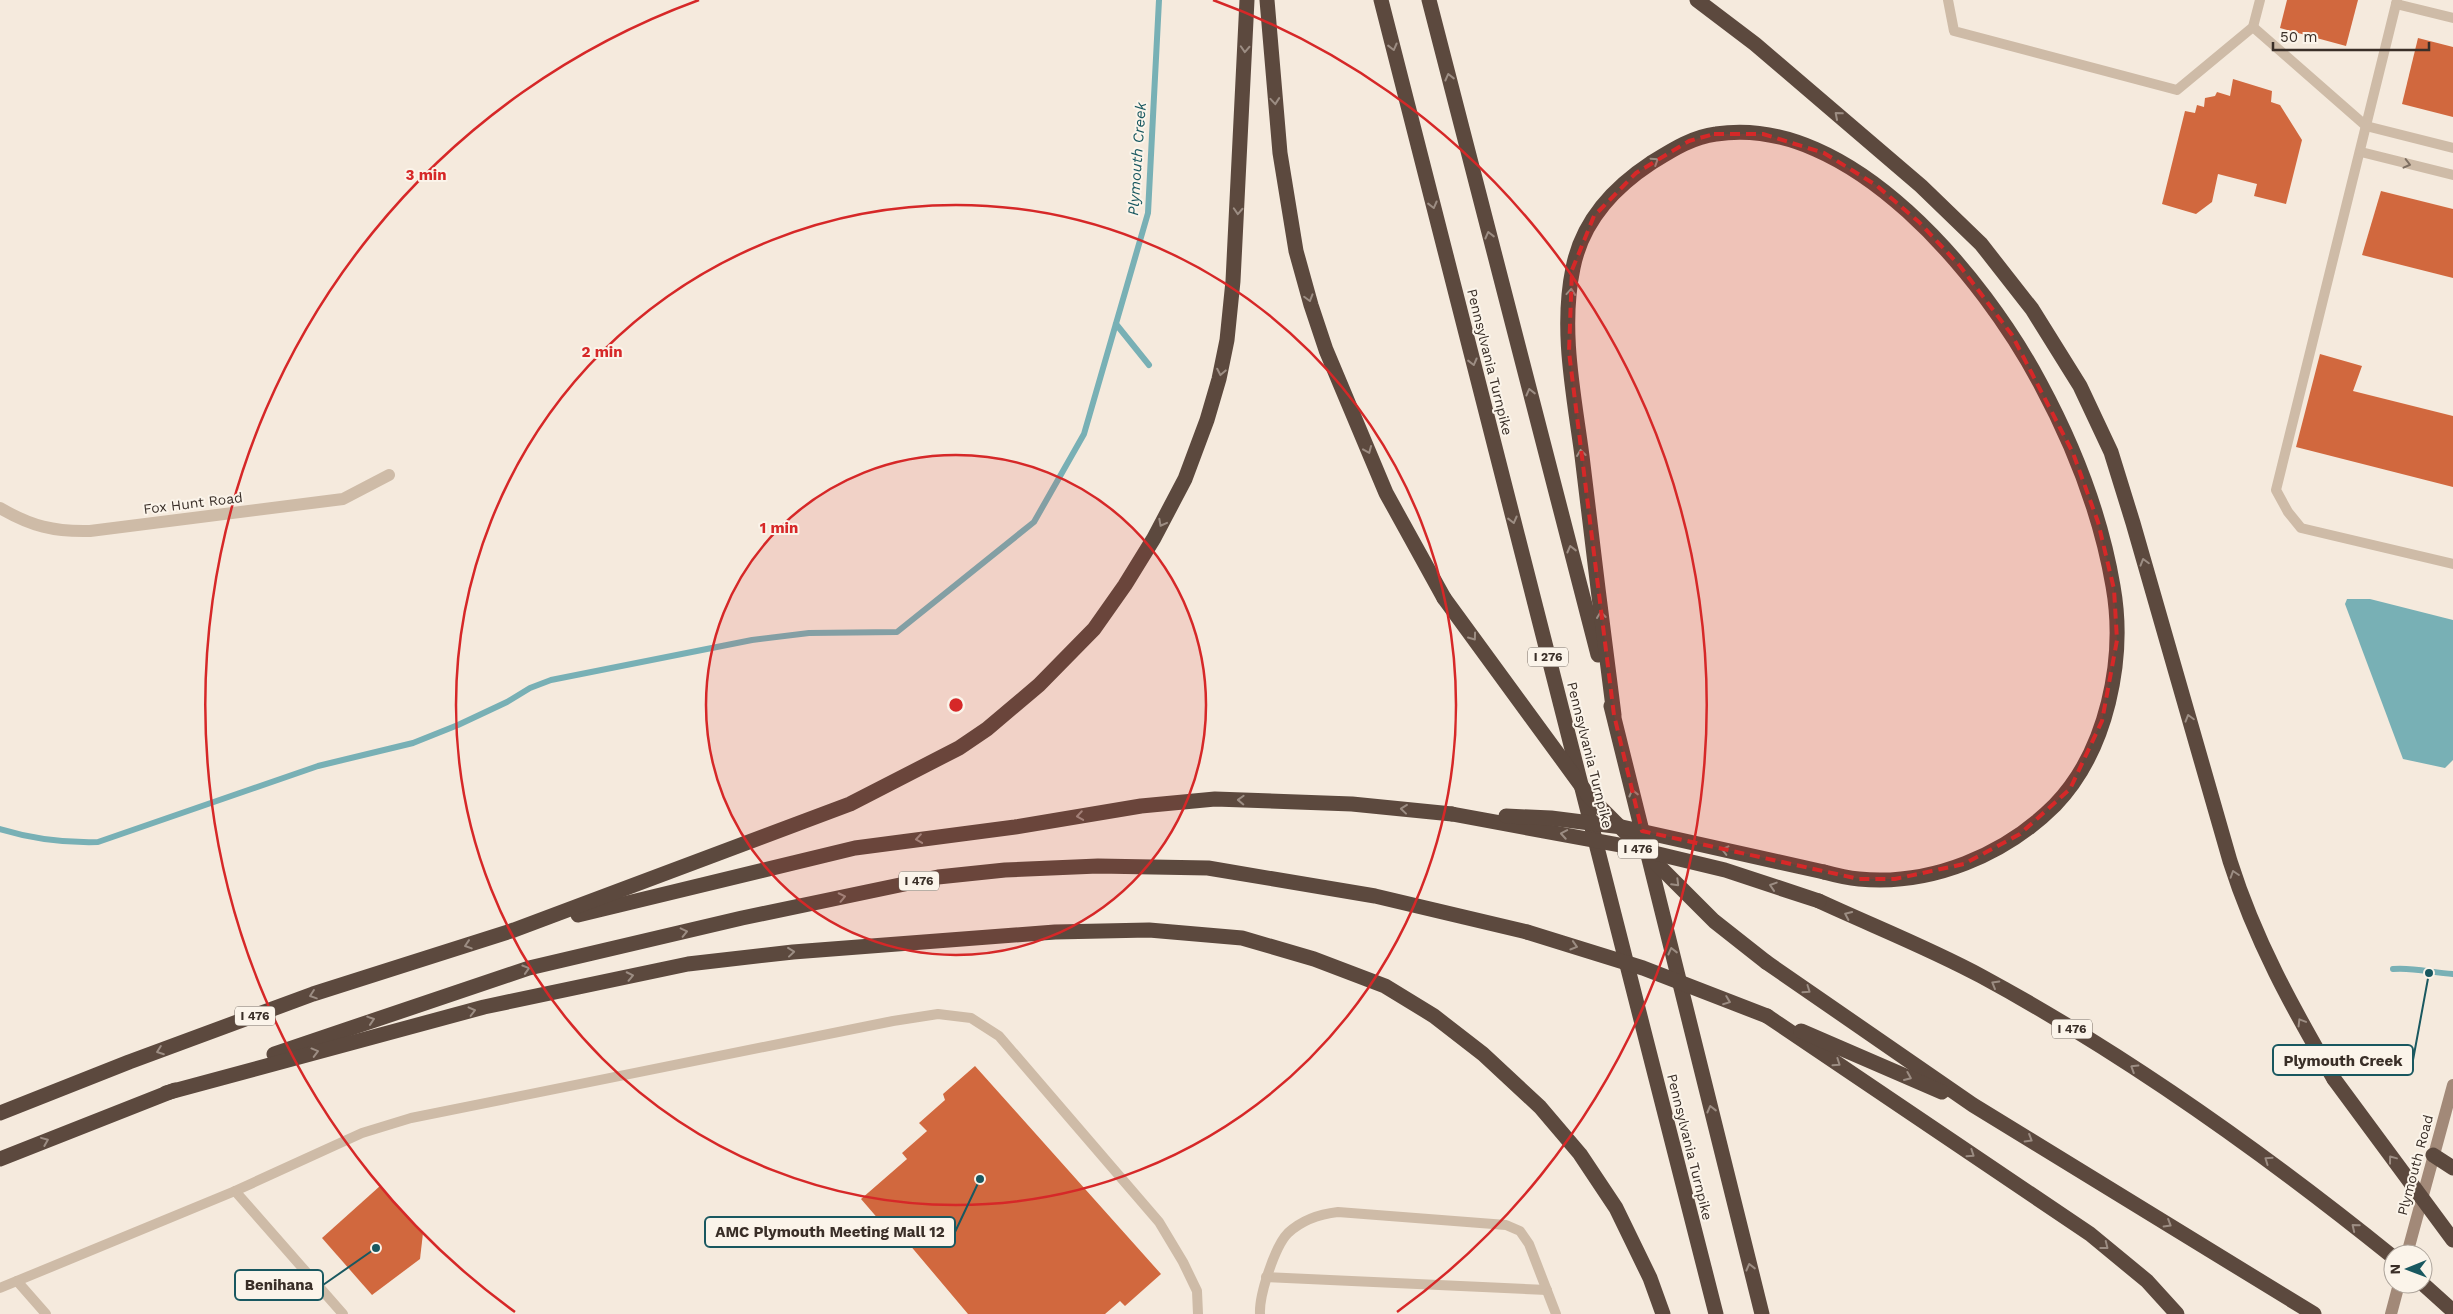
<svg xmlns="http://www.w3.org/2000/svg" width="2453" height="1314" viewBox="0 0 2453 1314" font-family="'Work Sans',sans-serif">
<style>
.water{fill:#78b0b5}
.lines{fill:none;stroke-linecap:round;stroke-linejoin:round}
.stream{stroke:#78b0b5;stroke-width:6}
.building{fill:#d1683e}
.lane{stroke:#cebba7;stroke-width:10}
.street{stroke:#cebba7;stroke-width:12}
.secondary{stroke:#a28978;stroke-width:12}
.highway{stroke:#5c493e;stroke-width:15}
.highway-bridge{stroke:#5c493e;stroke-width:15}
.oneway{stroke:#9c8d83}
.oneway2{stroke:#7d6e61}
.marked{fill:#d62828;fill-opacity:0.2;stroke:#d62828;stroke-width:4;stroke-dasharray:10 6;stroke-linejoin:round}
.ring{fill:none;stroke:#d62828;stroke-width:2.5}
.labels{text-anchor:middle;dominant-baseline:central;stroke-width:4;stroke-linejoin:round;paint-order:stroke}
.shield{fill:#fbf4ea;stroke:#746a62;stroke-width:1}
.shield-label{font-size:12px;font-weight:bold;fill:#3a2f28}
.street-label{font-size:14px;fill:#3a2f28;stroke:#fbf4ea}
.water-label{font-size:15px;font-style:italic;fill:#195860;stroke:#fbf4ea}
.centre{fill:#d62828;stroke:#fbf4ea;stroke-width:2.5}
.ring-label{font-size:15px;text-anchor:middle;font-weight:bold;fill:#d62828;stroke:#fbf4ea;stroke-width:4;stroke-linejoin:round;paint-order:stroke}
.leader{fill:none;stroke:#195860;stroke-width:2}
.callout-dot{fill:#195860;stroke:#fbf4ea;stroke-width:2}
.callout{fill:#fbf4ea;stroke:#195860;stroke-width:2}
.callout-label{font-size:15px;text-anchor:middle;font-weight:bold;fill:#3a2f28}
</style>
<rect width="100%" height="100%" fill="#f5eadd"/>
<path class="water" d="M 2347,599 L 2370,599 L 2453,620 L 2453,760 L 2445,768 L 2403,759 L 2345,604 Z"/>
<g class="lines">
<g class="stream">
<path d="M 1116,324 L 1149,365"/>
<path d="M 0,829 C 33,839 63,843 98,842 L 318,766 L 413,743 L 458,725 L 507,702 L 530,688 L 551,680 L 752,640 L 809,633 L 897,632 L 1034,522 L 1084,434 L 1148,213 L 1159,0"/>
<path d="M 2393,969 C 2413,967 2433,973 2453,974"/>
</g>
</g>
<g class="building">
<path d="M 2287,0 L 2358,0 L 2346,46 L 2280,28 Z"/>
<path d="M 2418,38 L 2453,47 L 2453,117 L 2402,104 Z"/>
<path d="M 2233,79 L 2272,91 L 2271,102 L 2280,105 L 2302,140 L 2286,204 L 2254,196 L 2257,184 L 2218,174 L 2212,202 L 2196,214 L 2162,204 L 2185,111 L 2195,113 L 2197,105 L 2204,107 L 2205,98 L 2215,96 L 2217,92 L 2230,96 Z"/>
<path d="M 2381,191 L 2453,209 L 2453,278 L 2362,255 Z"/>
<path d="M 2320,354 L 2362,366 L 2353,391 L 2453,416 L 2453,487 L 2296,447 Z"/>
<path d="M 975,1066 L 1161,1274 L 1125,1306 L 1120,1301 L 1105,1314 L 968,1314 L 898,1231 L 893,1236 L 861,1199 L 907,1159 L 902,1153 L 927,1131 L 919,1123 L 945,1100 L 943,1094 Z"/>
<path d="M 380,1186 L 423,1233 L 420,1259 L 372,1295 L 322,1238 Z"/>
</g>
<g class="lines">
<g class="lane">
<path d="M 1948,0 L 1954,31 L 2177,90 L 2253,27 L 2260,0"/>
<path d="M 2397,0 L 2276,490 L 2288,512 L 2301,528 L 2453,564"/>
<path d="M 2396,4 L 2453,18"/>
<path d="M 2253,27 L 2366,126 L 2453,148"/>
<path d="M 2361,152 L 2453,175"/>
<path d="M 235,1191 L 343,1314"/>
<path d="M 1266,1277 L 1547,1290"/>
<path d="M 17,1281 L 46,1314"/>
<path d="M 0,1288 L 235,1191 L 362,1133 L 411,1118 L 893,1021 L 938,1014 L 971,1018 L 999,1036 L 1159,1222 L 1183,1262 L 1197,1291 L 1198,1314"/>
<path d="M 1260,1314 C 1259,1295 1275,1246 1288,1233 C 1302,1220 1320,1214 1338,1212 L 1506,1225 L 1520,1231 L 1529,1244 L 1556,1314"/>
</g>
<path class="street" d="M 0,508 C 31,526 54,532 90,531 L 343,499 L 389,475"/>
<g class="secondary">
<path d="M 2407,1254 L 2453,1085"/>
<path d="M 2391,1314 L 2399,1284"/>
</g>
<g class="highway">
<path d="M 1267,0 L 1280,153 L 1296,251 L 1311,305 L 1326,350 L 1386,493 L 1444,598"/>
<path d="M 1381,0 L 1716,1314"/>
<path d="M 1429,0 L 1598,655"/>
<path d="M 1697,0 L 1755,44 L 1921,186 L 1981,244 L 2032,309 L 2080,386 L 2111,452 L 2133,523 L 2230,861 C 2255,940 2292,1007 2334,1079"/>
<path d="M 1611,706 L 1762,1314"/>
<path d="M 1614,715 C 1603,629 1592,542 1582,456 C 1574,395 1560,330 1573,268 C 1582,222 1613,188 1651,163 C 1672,150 1692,137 1716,134 C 1851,113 1984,278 2040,383 C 2074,446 2101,516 2113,586 C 2126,659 2107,751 2055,805 C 2005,855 1931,886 1859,879 C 1848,878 1835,875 1824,872"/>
<path d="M 1819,901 C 1873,926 1929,948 1981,976 C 2127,1055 2264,1153 2393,1257"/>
<path d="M 578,915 L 855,848 L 1015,827 L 1141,806 L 1215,799 L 1352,804 L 1452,814"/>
<path d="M 1766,962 L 1973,1105 L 2314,1314"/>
<path d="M 1767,1016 L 2090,1234 L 2147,1281 L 2177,1314"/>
<path d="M 1801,1031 L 1942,1092"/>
<path d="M 274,1054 L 529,968 L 742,918 L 938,877 L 1005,870 L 1098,866 L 1208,868 L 1375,896 L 1527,932"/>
<path d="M 166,1093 L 484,1007 L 688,964 L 793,952 L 1055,932 L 1149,930 L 1242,938 L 1314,959 L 1385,986 L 1434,1016 L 1483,1054 L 1540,1107 L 1580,1154 L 1616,1208 L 1650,1278 L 1663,1314"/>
<path d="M 0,1113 L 129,1062 L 313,994 L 514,930 L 850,804 L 959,748 L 987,729 L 1039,685 L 1094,629 L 1125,585 L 1154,538 L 1185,479 L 1207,420 L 1219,379 L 1227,340 L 1233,281 L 1247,0"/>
<path d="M 2433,1155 L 2453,1168"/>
<path d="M 0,1159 L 175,1090"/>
<path d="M 2423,1284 L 2453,1311"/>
</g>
<g class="highway-bridge">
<path d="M 1444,598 L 1588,795 L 1714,921 L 1766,962"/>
<path d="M 1452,814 L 1625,846 L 1725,870 L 1819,901"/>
<path d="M 1506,816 L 1551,818 L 1622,827 L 1824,872"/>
<path d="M 1527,932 L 1643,968 L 1767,1016"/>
<path d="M 2334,1079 L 2453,1240"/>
</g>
</g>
<defs><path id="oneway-chevron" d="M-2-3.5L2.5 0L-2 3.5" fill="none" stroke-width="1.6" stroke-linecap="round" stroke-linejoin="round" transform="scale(1.25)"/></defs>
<g class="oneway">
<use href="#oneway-chevron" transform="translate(1393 47) rotate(76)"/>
<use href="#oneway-chevron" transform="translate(1245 49) rotate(93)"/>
<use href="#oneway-chevron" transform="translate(1449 77) rotate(-104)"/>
<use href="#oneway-chevron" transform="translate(1275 101) rotate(85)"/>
<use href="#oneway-chevron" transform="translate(1838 115) rotate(-139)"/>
<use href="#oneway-chevron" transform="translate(1655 161) rotate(-33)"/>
<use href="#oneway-chevron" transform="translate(1433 205) rotate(76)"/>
<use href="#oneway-chevron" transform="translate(1238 211) rotate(93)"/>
<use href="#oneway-chevron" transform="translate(1489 235) rotate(-104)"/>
<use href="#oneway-chevron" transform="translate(1571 292) rotate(-85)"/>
<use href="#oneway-chevron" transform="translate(1309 298) rotate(74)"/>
<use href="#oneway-chevron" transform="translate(1473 362) rotate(76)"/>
<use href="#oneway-chevron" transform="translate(1221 372) rotate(101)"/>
<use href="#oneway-chevron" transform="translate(1530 392) rotate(-104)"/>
<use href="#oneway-chevron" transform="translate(1368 450) rotate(67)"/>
<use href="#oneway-chevron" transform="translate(1581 453) rotate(-97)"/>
<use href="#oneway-chevron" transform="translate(1513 520) rotate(76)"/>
<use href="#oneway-chevron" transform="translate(1162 523) rotate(118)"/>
<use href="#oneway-chevron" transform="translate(1571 549) rotate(-104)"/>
<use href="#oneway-chevron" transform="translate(2144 562) rotate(-106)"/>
<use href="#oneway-chevron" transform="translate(1601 615) rotate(-97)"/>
<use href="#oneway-chevron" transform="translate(1473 637) rotate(54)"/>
<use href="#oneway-chevron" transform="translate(2189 718) rotate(-106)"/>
<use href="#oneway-chevron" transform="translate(1633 793) rotate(-104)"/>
<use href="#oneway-chevron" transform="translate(1241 800) rotate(-178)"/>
<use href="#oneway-chevron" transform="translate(1404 809) rotate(-174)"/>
<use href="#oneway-chevron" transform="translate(1080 816) rotate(171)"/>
<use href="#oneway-chevron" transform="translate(1564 834) rotate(-170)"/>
<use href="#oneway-chevron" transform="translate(919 839) rotate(172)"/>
<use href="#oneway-chevron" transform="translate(1725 850) rotate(-166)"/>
<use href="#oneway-chevron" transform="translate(2234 874) rotate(-108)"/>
<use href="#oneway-chevron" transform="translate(1676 883) rotate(45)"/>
<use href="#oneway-chevron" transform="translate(1773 886) rotate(-162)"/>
<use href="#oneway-chevron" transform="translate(842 897) rotate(-12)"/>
<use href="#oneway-chevron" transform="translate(1848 915) rotate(-155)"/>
<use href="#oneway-chevron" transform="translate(684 932) rotate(-13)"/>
<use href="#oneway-chevron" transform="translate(468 945) rotate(162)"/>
<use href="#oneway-chevron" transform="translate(1574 946) rotate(17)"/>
<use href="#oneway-chevron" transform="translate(1672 951) rotate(-104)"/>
<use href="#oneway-chevron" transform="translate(791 952) rotate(-6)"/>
<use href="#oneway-chevron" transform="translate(526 969) rotate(-17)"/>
<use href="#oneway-chevron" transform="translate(630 976) rotate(-12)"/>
<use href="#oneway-chevron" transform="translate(1995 984) rotate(-150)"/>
<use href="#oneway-chevron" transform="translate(1807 990) rotate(35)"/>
<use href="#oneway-chevron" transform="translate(313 995) rotate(161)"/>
<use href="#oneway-chevron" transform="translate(1727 1001) rotate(21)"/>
<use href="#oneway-chevron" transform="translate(472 1011) rotate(-14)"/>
<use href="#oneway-chevron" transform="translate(371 1020) rotate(-18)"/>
<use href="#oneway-chevron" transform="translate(2301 1022) rotate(-121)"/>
<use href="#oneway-chevron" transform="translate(160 1051) rotate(160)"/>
<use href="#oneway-chevron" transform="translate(315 1052) rotate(-15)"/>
<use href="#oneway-chevron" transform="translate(1837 1063) rotate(34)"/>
<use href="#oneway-chevron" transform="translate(2134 1068) rotate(-148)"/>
<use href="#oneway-chevron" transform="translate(1908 1077) rotate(23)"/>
<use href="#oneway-chevron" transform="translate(1711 1109) rotate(-104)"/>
<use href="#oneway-chevron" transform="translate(2029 1139) rotate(31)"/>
<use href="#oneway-chevron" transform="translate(45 1141) rotate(-22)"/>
<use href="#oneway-chevron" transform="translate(1971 1154) rotate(34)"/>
<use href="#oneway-chevron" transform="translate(2392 1159) rotate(-127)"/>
<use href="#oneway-chevron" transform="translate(2268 1160) rotate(-145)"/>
<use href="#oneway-chevron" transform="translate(2168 1224) rotate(31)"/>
<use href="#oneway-chevron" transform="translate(2355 1227) rotate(-141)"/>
<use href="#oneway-chevron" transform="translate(2105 1246) rotate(38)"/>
<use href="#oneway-chevron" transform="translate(1750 1267) rotate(-104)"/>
</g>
<use class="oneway2" href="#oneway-chevron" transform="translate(2407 164) rotate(14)"/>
<path class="marked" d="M 1714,134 L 1763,134 L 1824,153 L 1876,185 L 1919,222 L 1960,266 L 2012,335 L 2073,453 L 2098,522 L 2114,589 L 2117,640 L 2102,721 L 2070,789 L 2020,834 L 1964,864 L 1895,879 L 1859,879 L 1642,831 L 1614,715 L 1569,352 L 1572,270 L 1594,216 L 1636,173 L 1689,141 Z"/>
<circle cx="956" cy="705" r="250" fill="#d62828" fill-opacity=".12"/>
<g class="ring">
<circle cx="956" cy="705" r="250"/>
<circle cx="956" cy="705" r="500"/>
<path d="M515 1312A750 750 0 0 1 699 0M1213 0A750 750 0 0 1 1397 1312"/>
</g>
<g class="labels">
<g class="shield">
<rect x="1528" y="647.5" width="40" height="19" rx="4"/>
<rect x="1618" y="839.5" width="40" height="19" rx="4"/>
<rect x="899" y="871.5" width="40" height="19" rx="4"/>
<rect x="235" y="1006.5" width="40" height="19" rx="4"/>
<rect x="2052" y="1019.5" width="40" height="19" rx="4"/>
</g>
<g class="shield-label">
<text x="1548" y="657">I 276</text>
<text x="1638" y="849">I 476</text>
<text x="919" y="881">I 476</text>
<text x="255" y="1016">I 476</text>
<text x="2072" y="1029">I 476</text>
</g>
<g class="street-label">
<text transform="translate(1490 362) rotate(76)">Pennsylvania Turnpike</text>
<text transform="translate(193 503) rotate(-7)">Fox Hunt Road</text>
<text transform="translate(1590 755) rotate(76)">Pennsylvania Turnpike</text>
<text transform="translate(1690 1147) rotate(76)">Pennsylvania Turnpike</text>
<text transform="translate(2415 1165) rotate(-75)">Plymouth Road</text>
</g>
<g class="water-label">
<text transform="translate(1137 159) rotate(-86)">Plymouth Creek</text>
</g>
</g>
<circle cx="956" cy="705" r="8" class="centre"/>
<g class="ring-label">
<text x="426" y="180">3 min</text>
<text x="602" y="357">2 min</text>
<text x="779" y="533">1 min</text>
</g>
<path class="leader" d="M2429 973L2413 1060M980 1179L955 1232M376 1248L323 1285"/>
<g class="callout-dot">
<circle cx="2429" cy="973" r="5"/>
<circle cx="980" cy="1179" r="5"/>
<circle cx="376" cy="1248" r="5"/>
</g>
<g class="callout">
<rect x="2273" y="1045" width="140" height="30" rx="5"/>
<rect x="705" y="1217" width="250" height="30" rx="5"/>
<rect x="235" y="1270" width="88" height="30" rx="5"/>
</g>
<g class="callout-label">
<text x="2343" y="1066">Plymouth Creek</text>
<text x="830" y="1237">AMC Plymouth Meeting Mall 12</text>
<text x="279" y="1290">Benihana</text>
</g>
<g transform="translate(2408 1269) rotate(269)"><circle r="24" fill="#fbf4ea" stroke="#aea59c"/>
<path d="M0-4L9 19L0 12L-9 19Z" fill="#195860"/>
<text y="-8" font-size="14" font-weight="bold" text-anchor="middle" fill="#3a2f28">N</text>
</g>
<path d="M2273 42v8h156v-8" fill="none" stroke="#3a2f28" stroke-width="2.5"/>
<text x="2280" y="42" font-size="15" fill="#3a2f28" stroke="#fbf4ea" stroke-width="4" paint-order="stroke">50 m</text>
</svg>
